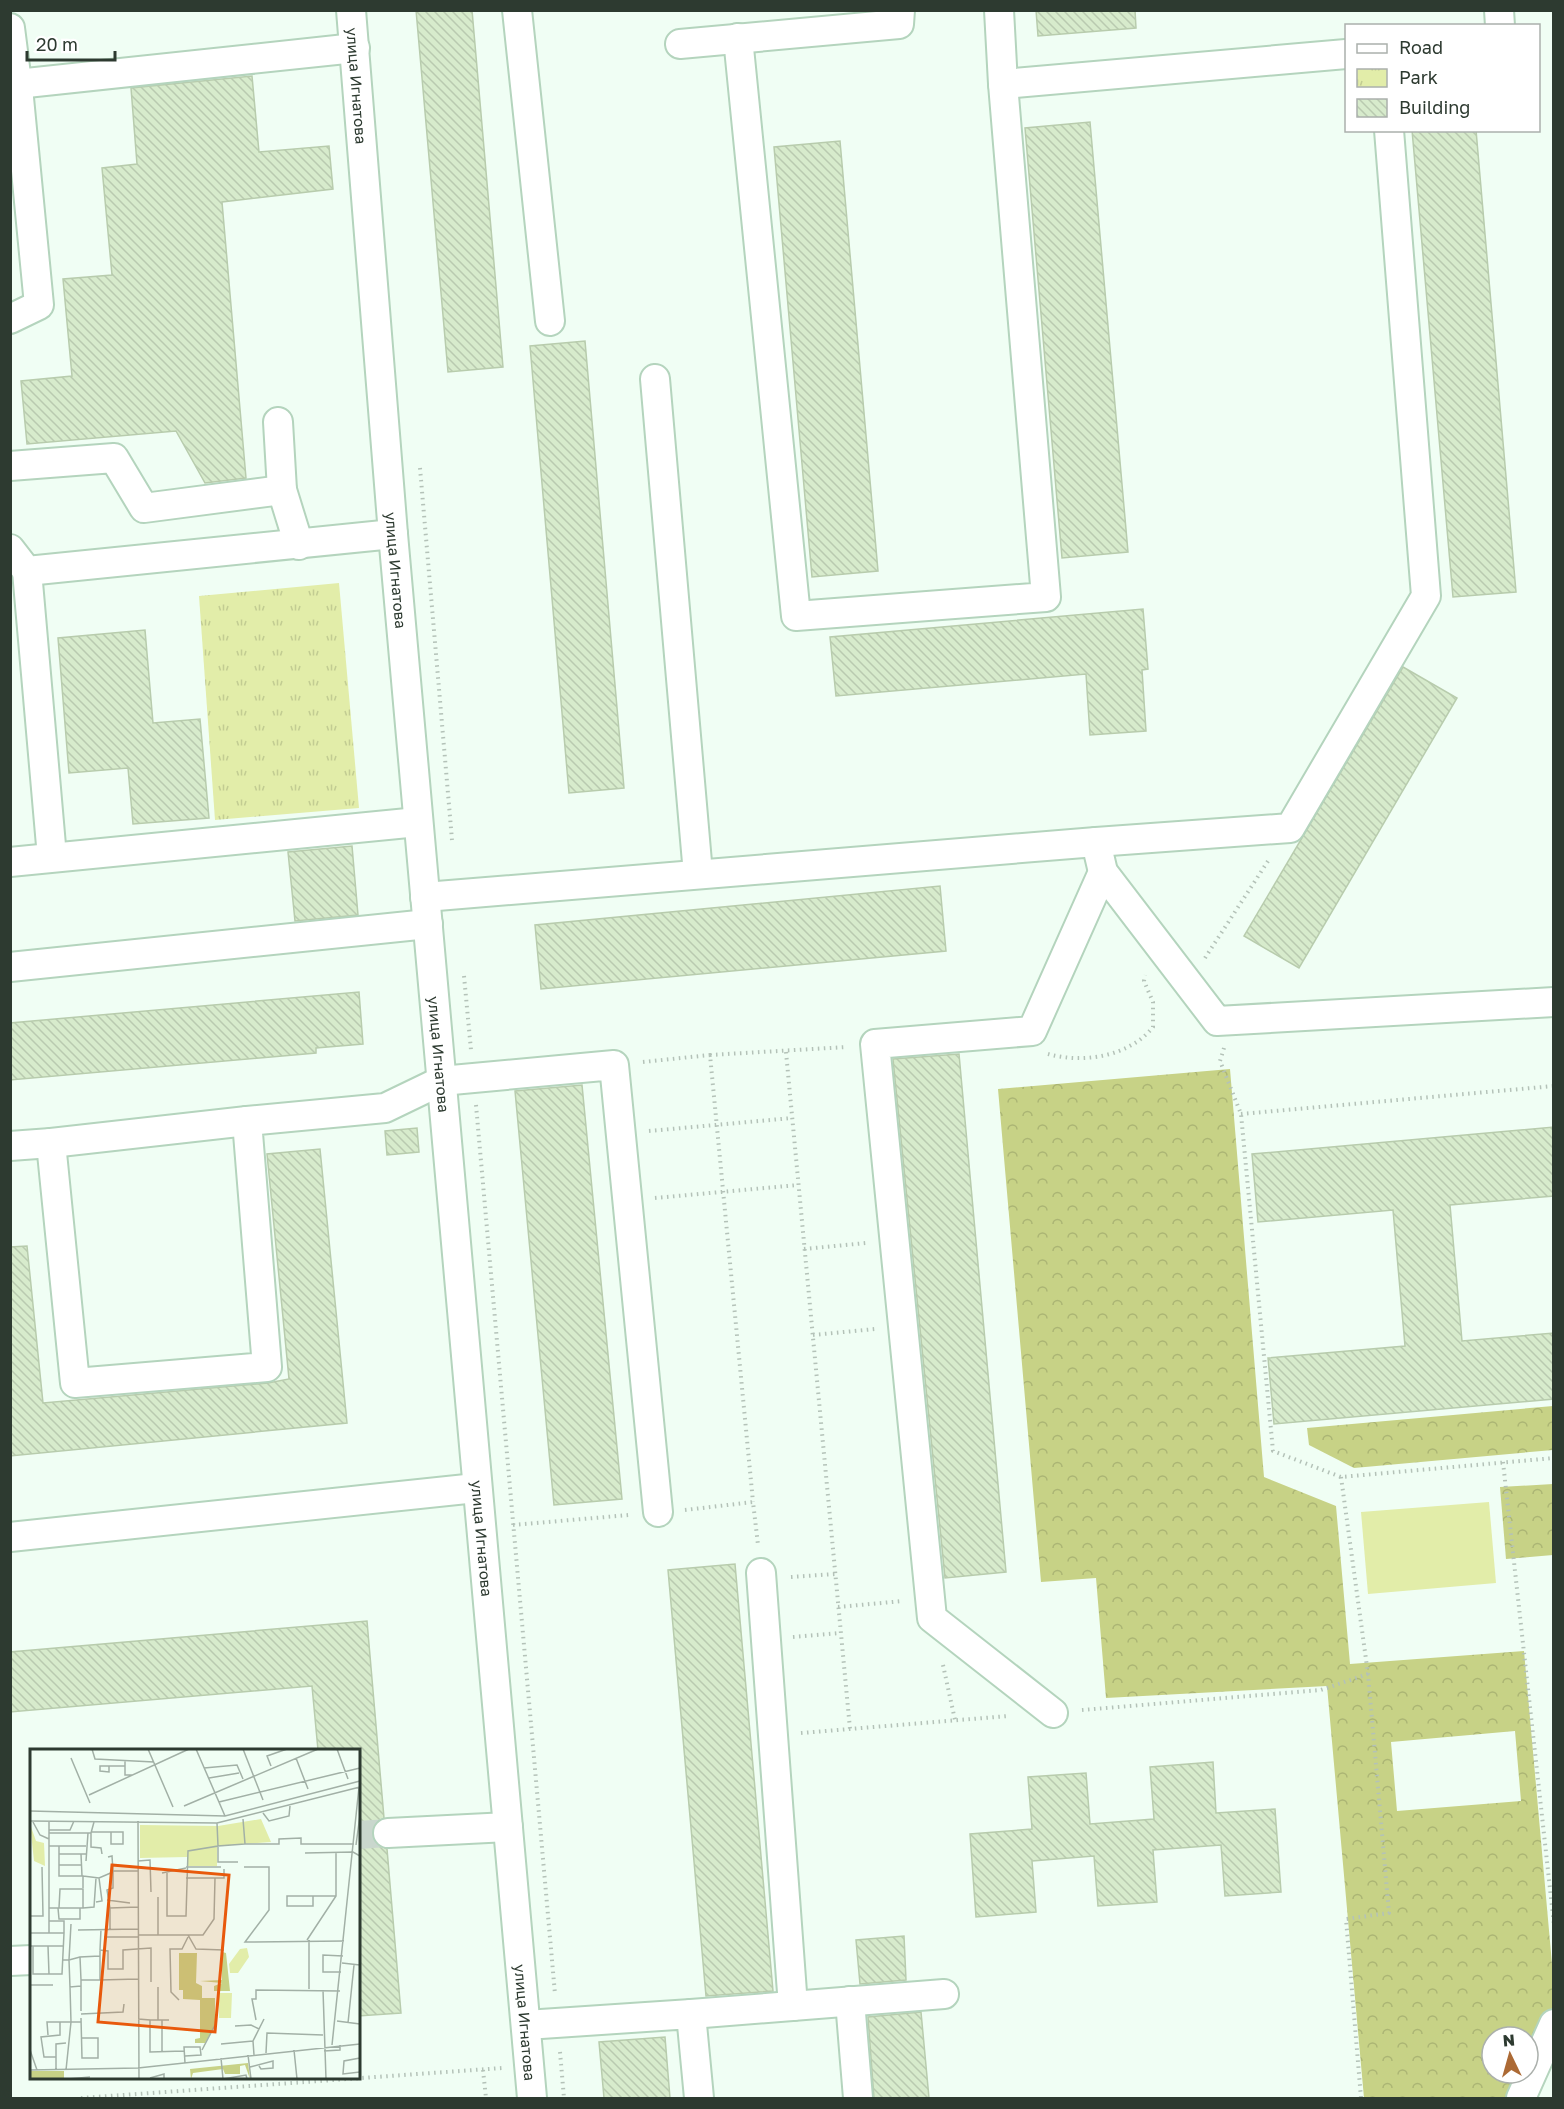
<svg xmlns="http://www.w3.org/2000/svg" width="1564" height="2109" viewBox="0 0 1564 2109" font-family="'Golos Text',sans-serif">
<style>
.grass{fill:#e2eda9}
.forest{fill:url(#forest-crowns);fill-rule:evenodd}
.park{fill:url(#park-tufts)}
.building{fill:url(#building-back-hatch);stroke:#b8ccad;stroke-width:1.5}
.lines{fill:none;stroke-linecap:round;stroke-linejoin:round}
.minor-tunnel{stroke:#c9d7cd;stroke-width:28;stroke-dasharray:28 14;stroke-linecap:butt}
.minor-casing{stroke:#b4d4bd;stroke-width:32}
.path{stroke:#b4c2b8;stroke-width:4;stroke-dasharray:1.5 4.5;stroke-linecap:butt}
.minor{stroke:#fff;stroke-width:28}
.labels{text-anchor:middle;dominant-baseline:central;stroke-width:5;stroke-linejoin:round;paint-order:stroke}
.street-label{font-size:15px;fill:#2d3a30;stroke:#fff}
.inset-road{fill:none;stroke:#a2b0a6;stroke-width:1.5}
.view{fill:#e8590c;fill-opacity:0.15;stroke:#e8590c;stroke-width:3}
.inset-edge{fill:none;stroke:#2d3a30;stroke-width:3}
</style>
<defs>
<pattern id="forest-crowns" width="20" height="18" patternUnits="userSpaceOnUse" patternTransform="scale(1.5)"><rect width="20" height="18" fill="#c7d286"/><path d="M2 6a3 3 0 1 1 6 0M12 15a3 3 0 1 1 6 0" fill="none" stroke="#abb574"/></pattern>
<pattern id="park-tufts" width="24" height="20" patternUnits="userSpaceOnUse" patternTransform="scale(1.5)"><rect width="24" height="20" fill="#e2eda9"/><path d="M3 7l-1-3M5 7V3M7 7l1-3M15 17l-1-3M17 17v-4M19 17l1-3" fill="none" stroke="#c2cc92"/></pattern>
<pattern id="building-back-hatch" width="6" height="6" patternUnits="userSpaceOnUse" patternTransform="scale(1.5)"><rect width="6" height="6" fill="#d7ebcc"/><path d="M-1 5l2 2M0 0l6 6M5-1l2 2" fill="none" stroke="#b9cab0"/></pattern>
</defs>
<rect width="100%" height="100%" fill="#f0fef4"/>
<path class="grass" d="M 1489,1502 L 1496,1583 L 1368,1594 L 1361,1512 Z"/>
<g class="forest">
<path d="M 1230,1069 L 1264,1477 L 1336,1506 L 1350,1664 L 1524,1651 L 1553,1975 L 1554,2009 L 1528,2066 L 1528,2037 L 1492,2037 L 1492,2073 L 1525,2073 L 1514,2098 L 1364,2098 L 1327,1686 L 1106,1698 L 1096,1578 L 1041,1582 L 998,1089 ZM 1515,1731 L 1521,1801 L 1397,1811 L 1391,1742 Z"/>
<path d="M 1553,1406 L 1553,1450 L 1354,1468 L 1309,1445 L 1307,1428 Z"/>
<path d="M 1553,1484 L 1553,1555 L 1506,1559 L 1500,1487 Z"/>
</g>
<path class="park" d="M 339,583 L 359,808 L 215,820 L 199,596 Z"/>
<g class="building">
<path d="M 416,10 L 472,10 L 503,367 L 448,372 Z"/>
<path d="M 1036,10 L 1135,10 L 1136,28 L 1038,36 Z"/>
<path d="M 252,76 L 259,152 L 329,146 L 333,189 L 222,202 L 246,478 L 205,483 L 176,431 L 27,444 L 21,381 L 72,376 L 63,279 L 112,275 L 102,168 L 137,164 L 131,88 Z"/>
<path d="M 1090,122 L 1128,552 L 1062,558 L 1025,128 Z"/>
<path d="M 1412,130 L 1476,130 L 1516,592 L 1453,597 Z"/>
<path d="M 840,141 L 878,571 L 812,577 L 774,147 Z"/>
<path d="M 585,341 L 624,788 L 569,793 L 530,346 Z"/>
<path d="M 1143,609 L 1148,669 L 1142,670 L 1146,731 L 1090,735 L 1086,674 L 836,696 L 830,637 Z"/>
<path d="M 145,630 L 153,723 L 200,719 L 209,818 L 133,824 L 128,768 L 69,773 L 58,638 Z"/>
<path d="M 1403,667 L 1457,698 L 1299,968 L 1244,936 Z"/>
<path d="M 352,846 L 358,915 L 295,921 L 288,852 Z"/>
<path d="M 940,886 L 946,951 L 541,989 L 535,925 Z"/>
<path d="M 359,992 L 363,1044 L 316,1048 L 316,1053 L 10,1080 L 10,1023 Z"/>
<path d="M 959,1054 L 1006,1572 L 945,1578 L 893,1059 Z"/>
<path d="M 582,1085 L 622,1499 L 554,1505 L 515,1091 Z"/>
<path d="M 1554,1127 L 1554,1196 L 1450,1205 L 1462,1341 L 1554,1333 L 1554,1399 L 1274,1424 L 1268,1358 L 1405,1346 L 1393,1210 L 1258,1222 L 1252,1154 Z"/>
<path d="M 417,1128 L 419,1152 L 387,1155 L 385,1131 Z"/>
<path d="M 320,1149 L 347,1423 L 10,1456 L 10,1247 L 27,1246 L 43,1403 L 268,1383 L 289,1379 L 267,1154 Z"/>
<path d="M 735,1564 L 773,1991 L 706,1996 L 668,1570 Z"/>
<path d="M 367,1621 L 384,1818 L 374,1825 L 372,1834 L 375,1842 L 387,1849 L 401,2013 L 358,2016 L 358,1750 L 318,1750 L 312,1686 L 10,1712 L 10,1652 Z"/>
<path d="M 1213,1762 L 1216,1813 L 1275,1809 L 1281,1892 L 1225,1896 L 1221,1845 L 1153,1850 L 1157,1902 L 1098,1906 L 1094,1856 L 1032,1861 L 1036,1912 L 976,1917 L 970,1834 L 1032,1829 L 1028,1777 L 1086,1773 L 1090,1824 L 1154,1819 L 1150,1767 Z"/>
<path d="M 904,1936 L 906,1980 L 860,1984 L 856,1940 Z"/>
<path d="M 921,2012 L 929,2098 L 874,2098 L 868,2017 Z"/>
<path d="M 665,2037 L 670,2098 L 604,2098 L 599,2042 Z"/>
</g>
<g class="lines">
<path class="minor-tunnel" d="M 358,1835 L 388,1833"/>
<defs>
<g id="minor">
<path id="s1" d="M 351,10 L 393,534 L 532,2098"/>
<path d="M 517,10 L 550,321"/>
<path d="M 1499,10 L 1500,26"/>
<path d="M 10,28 L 19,98"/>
<path d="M 738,38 L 796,616 L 1046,597 L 1003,84 L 999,10"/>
<path d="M 680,44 L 899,24 L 900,10"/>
<path d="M 17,84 L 355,48"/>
<path d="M 1003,84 L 1346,54"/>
<path d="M 10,103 L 19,98 L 39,305 L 10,319"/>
<path d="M 655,379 L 698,874"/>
<path d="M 278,422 L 282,490 L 299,545"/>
<path d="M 10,466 L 114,458 L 144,508 L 282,490"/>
<path d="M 10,549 L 27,571 L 393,534"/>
<path d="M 27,571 L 52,857"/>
<path d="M 1096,842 L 1290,828 L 1426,596 L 1389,130"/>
<path d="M 10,862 L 418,822"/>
<path d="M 425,897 L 1096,842 L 1103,872 L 1217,1021 L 1554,1002"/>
<path d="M 10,967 L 428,924"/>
<path d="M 51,1143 L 247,1121"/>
<path d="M 10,1146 L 51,1143 L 75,1383 L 267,1367 L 247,1121 L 385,1108 L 441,1081 L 614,1065 L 658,1512"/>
<path d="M 10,1537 L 476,1488"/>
<path d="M 761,1573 L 793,2006"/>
<path d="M 1053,1713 L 932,1618 L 875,1044 L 1032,1031 L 1103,872"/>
<path d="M 388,1833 L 508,1827"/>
<path d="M 10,1961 L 32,1960"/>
<path d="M 850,2001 L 858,2098"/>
<path d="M 691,2014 L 944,1994"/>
<path d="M 526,2025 L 691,2014 L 699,2098"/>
<path d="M 1521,2098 L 1554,2024"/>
</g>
</defs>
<use href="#minor" class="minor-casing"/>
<g class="path">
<path d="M 420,468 L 452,840"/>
<path d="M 1205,958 L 1270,858"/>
<path d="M 464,976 L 471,1050"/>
<path d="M 1224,1048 L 1220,1061 L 1241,1114 L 1273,1451 L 1341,1477 L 1554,1458"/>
<path d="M 786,1052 L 850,1729"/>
<path d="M 1048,1054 C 1084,1064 1130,1056 1153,1027 L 1153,1002 L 1144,981 L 1145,975"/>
<path d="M 710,1055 L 847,1047"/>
<path d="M 643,1062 L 710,1055 L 753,1502"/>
<path d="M 476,1105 L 555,1994"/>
<path d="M 1241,1114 L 1554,1086"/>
<path d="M 649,1131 L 792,1118"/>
<path d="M 655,1198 L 798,1185"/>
<path d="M 804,1249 L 866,1243"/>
<path d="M 813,1335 L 875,1329"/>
<path d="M 1503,1462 L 1554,1925"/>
<path d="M 1341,1477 L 1368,1674 L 1389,1913 L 1346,1919 L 1361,2098"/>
<path d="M 685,1510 L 753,1502 L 758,1545"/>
<path d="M 513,1525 L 629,1515"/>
<path d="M 791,1577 L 835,1574"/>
<path d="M 838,1607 L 903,1601"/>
<path d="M 793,1637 L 840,1633"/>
<path d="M 943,1665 L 955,1720"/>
<path d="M 1082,1710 L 1321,1690 L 1368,1674"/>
<path d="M 801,1733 L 1008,1716"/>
<path d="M 560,2052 L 564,2098"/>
<path d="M 483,2070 L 486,2098"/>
<path d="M 81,2098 L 502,2068"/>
</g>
<use href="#minor" class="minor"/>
</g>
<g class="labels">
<g class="street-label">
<text stroke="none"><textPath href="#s1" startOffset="76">улица Игнатова</textPath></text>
<text stroke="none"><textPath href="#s1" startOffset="562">улица Игнатова</textPath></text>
<text stroke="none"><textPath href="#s1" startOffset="1048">улица Игнатова</textPath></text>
<text stroke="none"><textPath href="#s1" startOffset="1534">улица Игнатова</textPath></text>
<text stroke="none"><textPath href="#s1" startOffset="2020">улица Игнатова</textPath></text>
</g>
</g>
<g transform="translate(30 1749)">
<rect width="330" height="330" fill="#f0fef4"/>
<path d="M 0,75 L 6,92 L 14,94 L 15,117 L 4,112 ZM 217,199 L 219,208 L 208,224 L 200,224 L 199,215 L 210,200 ZM 189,244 L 202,244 L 201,269 L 189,269 Z" fill="#e2eda9"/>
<path d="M 192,203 L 196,204 L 200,242 L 184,242 L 184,237 L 192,234 L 170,232 L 192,231 ZM 149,204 L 167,204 L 166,234 L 172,237 L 172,249 L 185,249 L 185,276 L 175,294 L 165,294 L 165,290 L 170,289 L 170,251 L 153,250 L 153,241 L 149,241 ZM 218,314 L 220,330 L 215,316 L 210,317 L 210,325 L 195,325 L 193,320 L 163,324 L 161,330 L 160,320 ZM 0,322 L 34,322 L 34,330 L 0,330 Z" fill="#c7d286"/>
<path d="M 231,70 L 241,93 L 187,97 L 187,117 L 158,117 L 157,108 L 110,109 L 110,76 L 188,77 Z" fill="#e2eda9"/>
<path class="inset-road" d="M 62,0 L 65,10 L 124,13M 118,0 L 143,58M 166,0 L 195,67M 213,0 L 233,51M 307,0 L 318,30M 41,9 L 60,54M 266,9 L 278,40M 95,12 L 95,26 L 103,26M 79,17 L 79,23 L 70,22 L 70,17 L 95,17M 241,17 L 237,7 L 257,0M 174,19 L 207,16 L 213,30M 179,29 L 209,24M 59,46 L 159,0M 189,53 L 330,19M 154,57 L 288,0M 0,62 L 195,67 L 330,32M 233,64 L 239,72 L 259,67 L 260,57M 213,70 L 215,95 L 249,95 L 249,90 L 271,89 L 271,95 L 324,95M 0,72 L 187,74 L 330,38M 108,72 L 109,330M 3,73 L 10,86 L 19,90M 19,81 L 40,81 L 44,72M 61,83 L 93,83 L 93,95 L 81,95 L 81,83M 19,84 L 61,84 L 64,73M 61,84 L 61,98 L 71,99 L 72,105M 0,95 L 0,119M 326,96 L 330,66M 19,97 L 56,97M 29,97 L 29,116 L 51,116M 275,104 L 323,103 L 330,107M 29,105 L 56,105M 51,105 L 52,127M 78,108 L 82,107 L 83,122M 56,112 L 58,84M 108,112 L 120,111 L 121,143M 208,113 L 188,113 L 188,97 L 215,95M 29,116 L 29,127 L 53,127 L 53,139M 156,118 L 191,118M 214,118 L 239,118 L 239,161 L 215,193 L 314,192M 83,122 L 108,122M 132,124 L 156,119M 137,124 L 137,167 L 156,167 L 158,102 L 188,97 L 187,74M 53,127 L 69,129 L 83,123 L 83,139 L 77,141 L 80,159 L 108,158M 156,129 L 185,129 L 184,170 L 173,186 L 158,186M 185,129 L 194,129 L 194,120M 283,147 L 283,157 L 257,157 L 257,147 L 306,147M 77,151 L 100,154M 66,153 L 72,152 L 69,129M 19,159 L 53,159 L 53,140 L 30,140 L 29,159M 28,159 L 29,170 L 50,170 L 50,159M 53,159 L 64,158 L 66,129M 80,159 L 80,180M 0,167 L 13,167 L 12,118M 19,172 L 34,172 L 34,184M 41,175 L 39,211 L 50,208M 71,180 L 70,201 L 78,202 L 78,220 L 93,220 L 93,201 L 121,199 L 121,233M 48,181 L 108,180M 0,184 L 19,184 L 19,72M 108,186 L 158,186 L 166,200 L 194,201M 128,186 L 128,148M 74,188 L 108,188M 277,191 L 306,147 L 306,104M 279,191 L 279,240M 0,197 L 33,197M 3,197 L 3,225 L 19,225M 18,197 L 19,225 L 32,225 L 34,184 L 19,184M 70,201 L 70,231 L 108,230M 32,211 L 39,211 L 40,238 L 51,237M 312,214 L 330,216M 311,223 L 293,223 L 293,206 L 313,207M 51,231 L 50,208 L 70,207M 0,236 L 23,236M 293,241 L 296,330M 149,251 L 141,243 L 140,200 L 152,200 L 158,188M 51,262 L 51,231 L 70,231M 51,265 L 93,263 L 94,255M 51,269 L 52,309 L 68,309 L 68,289 L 52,289M 108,270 L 120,271 L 120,303 L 154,302M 120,271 L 139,271M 128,271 L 128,238M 132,271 L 132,302M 226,271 L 222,250 L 226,250 L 226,241 L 310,242M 307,272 L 330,275M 318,274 L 324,216M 205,277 L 221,276 L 229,280M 18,286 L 17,273 L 30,273M 191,295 L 223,292M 302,296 L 329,38M 0,301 L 7,321M 172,301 L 185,276M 264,301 L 267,330M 294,302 L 310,301 L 310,296M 236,304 L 237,284 L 293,286M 218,306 L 221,330M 224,306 L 223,292 L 234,270M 155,307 L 171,306 L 170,298 L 154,298 L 155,314M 26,308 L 14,308 L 11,288 L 30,286 L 30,273 L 41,273 L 40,238M 191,309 L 193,330 L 216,326 L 217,330M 330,309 L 314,312 L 313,325 L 330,323M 220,318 L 243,312 L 243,319 L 231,320 L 229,317M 0,321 L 108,319 L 330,295M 26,321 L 26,295 L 36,294M 36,321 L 41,273 L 51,273M 120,329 L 134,325 L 134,330M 38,330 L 60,328"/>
<path class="view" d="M 82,116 L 199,126 L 185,283 L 68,273 Z"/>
<rect width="330" height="330" class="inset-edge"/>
</g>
<rect width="1564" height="2109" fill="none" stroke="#2d3a30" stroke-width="24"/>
<rect x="1345" y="24" width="195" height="108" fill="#ffffff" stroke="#abb0ac" stroke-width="1.5"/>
<rect x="1357" y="44" width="30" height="9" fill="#ffffff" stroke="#abb0ac" stroke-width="1.5"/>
<text x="1399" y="54" font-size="18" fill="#2d3a30">Road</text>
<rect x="1357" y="69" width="30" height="18" fill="url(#park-tufts)" stroke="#abb0ac" stroke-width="1.5"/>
<text x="1399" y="84" font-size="18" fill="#2d3a30">Park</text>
<rect x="1357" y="99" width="30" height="18" fill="url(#building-back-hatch)" stroke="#abb0ac" stroke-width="1.5"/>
<text x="1399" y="114" font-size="18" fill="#2d3a30">Building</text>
<g transform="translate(1510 2055) rotate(355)"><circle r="28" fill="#ffffff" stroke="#abb0ac" stroke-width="1.5"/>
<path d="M0-4.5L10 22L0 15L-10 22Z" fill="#ac6a35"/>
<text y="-9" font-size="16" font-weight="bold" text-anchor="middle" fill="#2d3a30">N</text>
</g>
<path d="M27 51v9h88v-9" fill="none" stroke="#2d3a30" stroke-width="3"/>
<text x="36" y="51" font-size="18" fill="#2d3a30" stroke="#ffffff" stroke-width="4.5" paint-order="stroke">20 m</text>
</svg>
